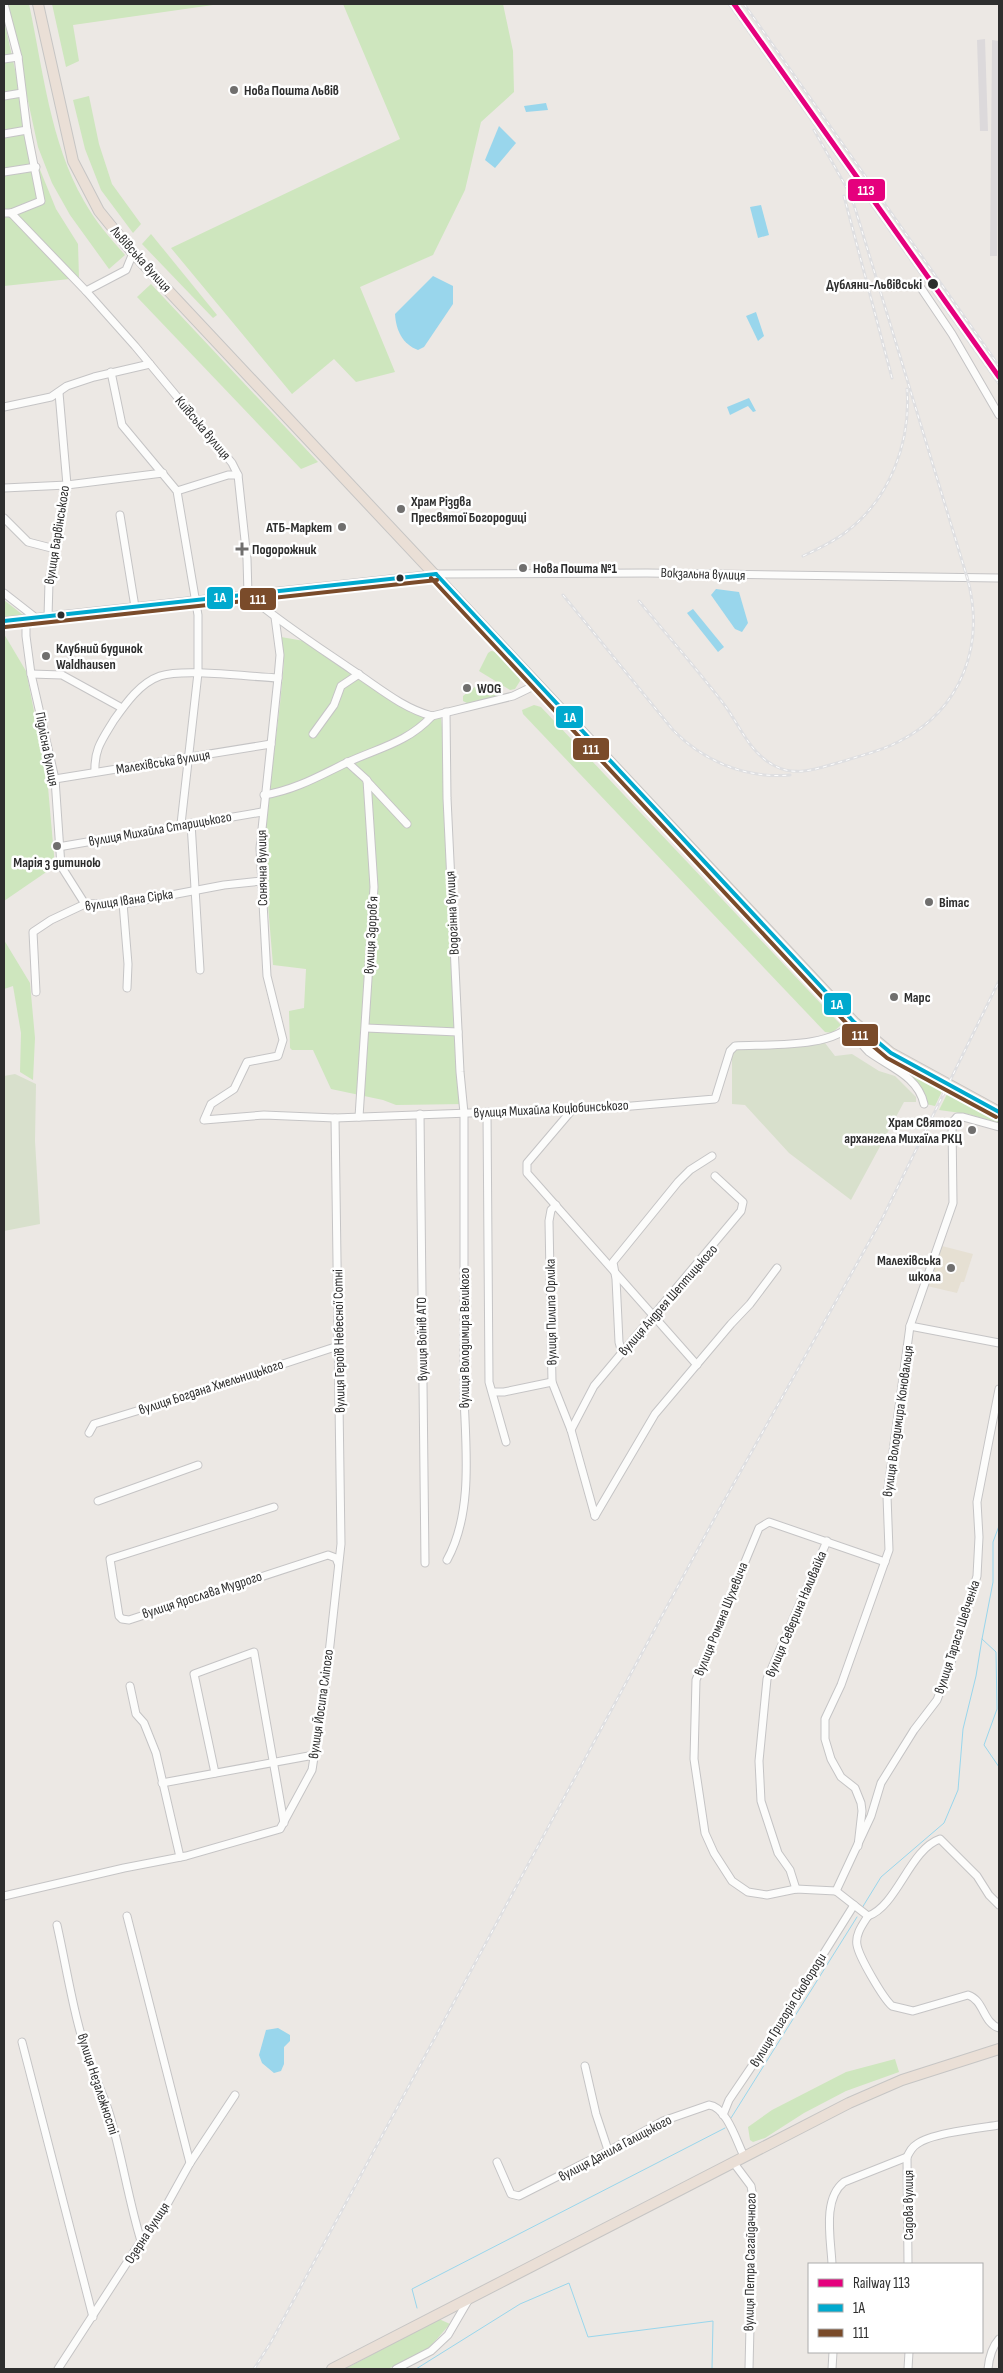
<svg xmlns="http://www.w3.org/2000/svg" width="1003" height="2373" viewBox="0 0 1003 2373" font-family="'Sofia Sans Condensed',sans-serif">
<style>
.industrial{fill:#dcd9db}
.education{fill:#e6e0d3}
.green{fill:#cee6be}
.cemetery{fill:#d8e0cc}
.water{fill:#99d6ec}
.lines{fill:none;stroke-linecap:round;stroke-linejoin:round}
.stream{stroke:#99d6ec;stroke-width:1}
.minor-casing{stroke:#c5c4c5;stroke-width:9}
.highway-casing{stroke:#c6c5c4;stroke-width:12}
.minor{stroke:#fcfcfb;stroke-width:7}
.highway{stroke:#eadfd6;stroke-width:10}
.rail-casing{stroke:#dfdfe1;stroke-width:3}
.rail{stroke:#fff;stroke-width:1;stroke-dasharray:4;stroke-linecap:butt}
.bus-1-casing{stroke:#fff;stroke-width:8}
.bus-2-casing{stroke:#fff;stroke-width:8}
.bus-1{stroke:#00a9ce;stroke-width:4}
.bus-2{stroke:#7a4b2a;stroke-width:4}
.rail-1-casing{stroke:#fff;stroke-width:9}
.rail-1{stroke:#e5007d;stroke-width:5}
.poi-dot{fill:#706f6e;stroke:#fff;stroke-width:2}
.stop-dot{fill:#2e2e2e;stroke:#fff;stroke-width:2}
.labels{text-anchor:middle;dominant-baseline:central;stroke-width:5;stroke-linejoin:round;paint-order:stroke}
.poi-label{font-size:14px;font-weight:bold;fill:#2e2e2e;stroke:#fff;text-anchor:start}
.street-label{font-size:14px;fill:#2e2e2e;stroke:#fff}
.stop-label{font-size:14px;font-weight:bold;fill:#2e2e2e;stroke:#fff;text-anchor:end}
.line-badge{stroke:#fff;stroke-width:2}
.badge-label{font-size:14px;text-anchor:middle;font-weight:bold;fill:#fff}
</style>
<rect width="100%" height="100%" fill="#ece8e4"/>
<g class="industrial">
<path d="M 985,39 L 988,131 L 980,131 L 977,40 Z"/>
<path d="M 992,40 L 999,41 L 997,256 L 990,256 Z"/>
</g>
<path class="education" d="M 942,1246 L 973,1254 L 964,1282 L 961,1282 L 957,1293 L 927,1286 Z"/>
<g class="green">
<path d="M 7,4 L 29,4 C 43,69 50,142 84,201 C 95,221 110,238 125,255 L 109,269 L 70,215 L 52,183 L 38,147 Z"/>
<path d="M 52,4 L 212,4 L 213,5 L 73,25 L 79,61 L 66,67 Z"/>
<path d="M 343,4 L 503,4 L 513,51 L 514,92 L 481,122 L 465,190 L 433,255 L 360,287 L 395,372 L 356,382 L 334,359 L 292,394 L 171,248 L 400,139 Z"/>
<path d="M 4,20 L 34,155 L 56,209 L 78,244 L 79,278 L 4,286 Z"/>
<path d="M 89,96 L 99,144 L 112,184 L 141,224 L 133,233 L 101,190 L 85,149 L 73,100 Z"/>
<path d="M 151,234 L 217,315 L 213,318 L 142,244 Z"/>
<path d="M 151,284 L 318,462 L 301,469 L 137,297 Z"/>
<path d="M 4,600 L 23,615 L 4,617 Z"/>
<path d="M 4,634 L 26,671 L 47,776 L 55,866 L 4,901 Z"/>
<path d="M 281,637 L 304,641 L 411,713 L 441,718 L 445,759 L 466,1104 L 396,1105 L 383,1100 L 331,1089 L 313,1050 L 292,1050 L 290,1048 L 289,1011 L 304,1008 L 306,969 L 273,965 L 263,845 L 280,704 L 284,663 Z"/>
<path d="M 491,651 C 500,651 519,672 520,681 L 515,689 L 510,690 L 479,671 L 488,653 Z"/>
<path d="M 480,683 L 499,691 L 501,695 L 469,704 L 463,701 L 463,696 Z"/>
<path d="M 534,705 L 541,707 L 841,1025 L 832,1033 L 825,1032 L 523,714 L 522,710 Z"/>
<path d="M 4,940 L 30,983 L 35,1038 L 33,1080 L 20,1072 L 21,1033 L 13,986 L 4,989 Z"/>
<path d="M 854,1030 L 881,1050 L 944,1087 L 935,1106 L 926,1104 L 924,1092 L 919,1085 L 867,1046 Z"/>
<path d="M 948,1092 L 999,1117 L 999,1123 L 968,1114 L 939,1110 Z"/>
<path d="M 895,2059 L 899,2072 L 846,2091 L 804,2113 L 765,2138 L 753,2142 L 750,2140 L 748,2127 L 772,2110 L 846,2072 Z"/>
<path d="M 439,2319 L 450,2324 L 429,2348 L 388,2369 L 345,2369 Z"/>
</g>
<g class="cemetery">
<path d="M 825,1043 L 835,1056 L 852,1054 L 879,1071 L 895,1076 L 916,1097 L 916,1102 L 904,1102 L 851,1200 L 789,1153 L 745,1105 L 732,1104 L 732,1055 L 734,1050 Z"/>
<path d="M 15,1074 L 36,1084 L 35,1141 L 40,1224 L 4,1231 L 4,1076 Z"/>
</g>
<g class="water">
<path d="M 546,103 L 548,110 L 526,112 L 524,106 Z"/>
<path d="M 499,126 L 516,143 L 495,168 L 485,160 Z"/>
<path d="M 761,205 L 769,235 L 758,238 L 750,207 Z"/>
<path d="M 433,276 L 453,286 L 453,304 L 424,347 L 418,350 C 402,344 396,330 395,314 Z"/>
<path d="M 756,312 L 764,336 L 758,341 L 746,316 Z"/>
<path d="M 749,398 L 756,411 L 753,412 L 748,406 L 730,415 L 727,407 Z"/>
<path d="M 716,589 L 739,592 L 748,623 L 742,632 L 735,629 L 711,595 Z"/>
<path d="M 693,609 L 724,647 L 718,652 L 687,613 Z"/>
<path d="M 278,2028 L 290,2035 L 290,2041 L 284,2047 L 284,2064 L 281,2071 L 274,2073 L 262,2063 L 259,2055 L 266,2030 Z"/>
</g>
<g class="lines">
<g class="stream">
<path d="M 999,1526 L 993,1542 L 993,1582 L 982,1639 L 996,1652 L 997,1709 L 984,1745 L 999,1767"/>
<path d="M 862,1908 L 881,1877 L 944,1823 L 958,1790 L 963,1729 L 976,1676 L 982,1639"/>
<path d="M 731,2118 L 857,1917"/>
<path d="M 417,2308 L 412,2289 L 725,2128"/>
<path d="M 416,2369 L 520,2304 L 569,2283 L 588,2337 L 713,2321 L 712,2369"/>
</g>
<defs>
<g id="minor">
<path d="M 4,59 L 18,57"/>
<path d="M 4,96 L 22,93"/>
<path d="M 4,134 L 27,130"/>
<path d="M 4,172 L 36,167"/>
<path d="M 4,213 L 11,213 L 41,201 L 27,130 L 18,57 L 4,4"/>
<path d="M 11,213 L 86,291"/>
<path d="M 133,253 L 126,270 L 86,291 L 135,346 L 232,463 L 238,475 L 247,559 L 248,595 C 281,623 317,646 352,670 C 378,687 402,708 432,716 L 513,696 L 538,684"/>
<path d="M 921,288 L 952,334 L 999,415"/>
<path d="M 111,372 L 122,425 L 177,491 L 198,615 L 198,673 L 181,824"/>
<path d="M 4,407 L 51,397 L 67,386 L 94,377 L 150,364"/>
<path d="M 4,488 L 67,485 L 163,473"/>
<path d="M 177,491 L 228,475 L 238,475"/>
<path d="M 120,515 L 135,607"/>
<path d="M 4,518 L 28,542 L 55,549"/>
<path d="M 4,593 L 36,618"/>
<path d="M 48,617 L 49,582 L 67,485 L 59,393"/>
<path d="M 275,617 L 280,655 L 278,678 L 260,848 L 267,976 L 283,1040 L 278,1056 L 247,1062 L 234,1089 L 211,1104 L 204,1120 L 264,1115 L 335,1118 L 608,1108 L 715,1099 L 730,1051 L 735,1046 C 767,1044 833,1049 854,1022"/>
<path d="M 26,619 L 26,636 L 31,674 L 55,779 L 61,866 L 85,904"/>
<path d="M 4,621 L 436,574 L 647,573 L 999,578"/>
<path d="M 31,674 L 62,675 L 122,708"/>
<path d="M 446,712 L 447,798 L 460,1072 L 464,1113 L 464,1397 C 466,1450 473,1513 447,1560"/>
<path d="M 313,734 L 334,705 L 341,686 L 359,674"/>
<path d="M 347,762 L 367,780 L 374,887 L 359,1117"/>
<path d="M 95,772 C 94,749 102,740 114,720 C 126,703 140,683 160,676 C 185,668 250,677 278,678"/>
<path d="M 55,779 L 271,744"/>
<path d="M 367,781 L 407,824"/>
<path d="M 264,795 C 295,790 319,776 346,763 C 378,748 407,743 432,716"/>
<path d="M 191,823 L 200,970"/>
<path d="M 58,847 L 262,812"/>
<path d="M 123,903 L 128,964 L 127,988"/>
<path d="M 36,992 L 33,932 L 51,920 L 85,904 L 129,903 L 224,885 L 262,881"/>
<path d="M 366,1028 L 458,1032"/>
<path d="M 849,1028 C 855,1036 862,1045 869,1052 C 889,1067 918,1076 924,1104"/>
<path d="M 572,1110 L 527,1163 L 527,1173 L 697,1365"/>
<path d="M 487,1112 L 489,1382 L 506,1442"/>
<path d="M 420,1114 L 425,1563"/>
<path d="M 556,1205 L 551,1210 L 549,1221 L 552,1382 L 571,1430 L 595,1516"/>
<path d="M 910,1326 L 999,1343"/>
<path d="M 622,1353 L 619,1342 L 616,1279 L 613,1262 L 678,1182 L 690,1170 L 712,1156"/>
<path d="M 493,1392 L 504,1392 L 552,1382"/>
<path d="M 571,1430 L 594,1386 L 741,1211 L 743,1202 L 715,1176"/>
<path d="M 89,1433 L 94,1424 L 176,1399 L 338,1346"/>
<path d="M 98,1501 L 198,1465"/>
<path d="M 274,1507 L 110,1559 L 119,1616 L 122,1619 L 129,1620 L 328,1555 L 336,1558 L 338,1563"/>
<path d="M 595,1516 L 655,1414 L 731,1324 L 750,1304 L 777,1268"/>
<path d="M 130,1686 L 136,1714 L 144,1723 L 156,1753 L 180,1857"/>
<path d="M 215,1773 L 194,1674 L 254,1652 L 284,1823"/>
<path d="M 162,1783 L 314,1755"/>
<path d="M 858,1846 L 862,1811 L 861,1803 L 855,1788 L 841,1777 L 831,1759 L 825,1739 L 825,1719 L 841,1685 L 889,1550 L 887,1496 L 910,1326 L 953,1203 L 952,1123 L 957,1117 L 963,1117 L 999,1127"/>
<path d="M 796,1889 L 790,1870 L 778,1853 L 761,1801 L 759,1761 L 767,1679 L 827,1541"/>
<path d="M 836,1891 L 796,1889 L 767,1895 L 748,1892 L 732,1881 L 714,1853 L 705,1833 L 694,1759 L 696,1680 L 759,1528 L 769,1522 L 885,1562"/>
<path d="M 836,1891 L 871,1816 L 881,1783 L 914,1730 L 937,1700 L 950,1666 L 977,1576 L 979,1537 L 977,1502 L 999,1389"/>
<path d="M 836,1891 L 868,1916"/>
<path d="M 4,1896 L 124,1868 L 186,1856 L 280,1829 L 312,1770 L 326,1681 L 341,1544 L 335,1118"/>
<path d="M 127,1916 L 190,2163"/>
<path d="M 868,1916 C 863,1924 855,1934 857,1945 C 859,1957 883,1998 892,2006 L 913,2011 L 968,1995 C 984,2000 983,2023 999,2028"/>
<path d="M 868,1916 C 897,1906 910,1849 940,1839 L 977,1876 L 989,1895 L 999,1905"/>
<path d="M 57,1925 C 68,1974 75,2027 94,2073 C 100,2090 108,2105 112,2123 C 123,2162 129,2202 141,2241"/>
<path d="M 22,2042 L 93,2317"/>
<path d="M 585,2066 L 596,2114 L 608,2150"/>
<path d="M 723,2115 L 729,2100 L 769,2041 L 854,1905"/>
<path d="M 497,2162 L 511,2194 L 519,2196 L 614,2148 L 663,2121 L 709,2105 C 727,2107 737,2143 744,2156"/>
<path d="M 733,2162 L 751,2186 L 753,2197 L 749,2369"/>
<path d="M 832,2264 C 831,2240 822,2199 844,2182 L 907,2157"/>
<path d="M 908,2264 L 907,2157 C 910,2151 912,2147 917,2144 C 931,2133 980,2128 999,2125"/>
<path d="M 58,2369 L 141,2241 L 160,2217 L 190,2163 L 235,2095"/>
<path d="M 396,2369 L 431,2351 L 448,2335 L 469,2299"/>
<path d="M 832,2369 L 833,2352"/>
<path d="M 908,2369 L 909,2352"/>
<path d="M 988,2369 C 989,2358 991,2348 999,2339"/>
</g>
<g id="highway">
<path d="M 38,4 L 73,161 L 99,211 L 133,253 L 854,1022 L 891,1053 L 999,1112"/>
<path d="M 332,2369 L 849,2103 L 902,2080 L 999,2049"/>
</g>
</defs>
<use href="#minor" class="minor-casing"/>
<use href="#highway" class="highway-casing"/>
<use href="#minor" class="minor"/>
<use href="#highway" class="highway"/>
<defs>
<g id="rail">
<path d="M 729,4 L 999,384"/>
<path d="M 744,4 L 999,366"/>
<path d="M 844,196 L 892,378"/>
<path d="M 803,556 C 818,549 833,542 846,532 C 890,499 911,442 907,389"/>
<path d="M 563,595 L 673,730 C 703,761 746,779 790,775"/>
<path d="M 639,601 C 667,635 696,668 723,703 C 740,725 749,753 775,766 C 798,778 821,767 844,761 C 862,755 881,751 898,742 C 962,710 986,644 967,577 L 855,208 L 849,192 L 814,130"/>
<path d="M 254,2369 L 271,2342 L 719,1510 L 882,1219 L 999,981"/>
</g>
</defs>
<use href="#rail" class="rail-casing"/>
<use href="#rail" class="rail"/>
<defs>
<g id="bus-1">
<path d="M 436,574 L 854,1022 L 891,1053 L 999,1112"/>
<path d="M 4,621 L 436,574"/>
</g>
<g id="bus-2">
<path d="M 431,578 L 849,1026 L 887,1058 L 996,1117"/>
<path d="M 5,627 L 437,580"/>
</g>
</defs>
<use href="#bus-1" class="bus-1-casing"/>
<use href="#bus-2" class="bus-2-casing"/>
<use href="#bus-1" class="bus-1"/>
<use href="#bus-2" class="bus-2"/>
<defs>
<path id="rail-1" d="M 734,4 L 999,377"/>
</defs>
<use href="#rail-1" class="rail-1-casing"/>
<use href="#rail-1" class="rail-1"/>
</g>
<g class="poi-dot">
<circle cx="234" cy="90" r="5"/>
<circle cx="401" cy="509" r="5"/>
<circle cx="342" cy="527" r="5"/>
<path d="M239.5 541.5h5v5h5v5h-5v5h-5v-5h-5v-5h5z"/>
<circle cx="523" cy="568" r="5"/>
<circle cx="46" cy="656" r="5"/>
<circle cx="467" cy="688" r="5"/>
<circle cx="57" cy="846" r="5"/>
<circle cx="929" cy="902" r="5"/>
<circle cx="894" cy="997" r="5"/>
<circle cx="972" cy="1130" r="5"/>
<circle cx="951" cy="1268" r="5"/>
</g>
<g class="stop-dot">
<circle cx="933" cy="284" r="6"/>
<circle cx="400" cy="578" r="4.5"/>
<circle cx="61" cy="615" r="4.5"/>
</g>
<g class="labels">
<g class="poi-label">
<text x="244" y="90">Нова Пошта Львів</text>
<text x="411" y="501">Храм Різдва<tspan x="411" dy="16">Пресвятої Богородиці</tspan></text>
<text x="332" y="527" text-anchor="end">АТБ-Маркет</text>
<text x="252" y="549">Подорожник</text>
<text x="533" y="568">Нова Пошта №1</text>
<text x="56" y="648">Клубний будинок<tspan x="56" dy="16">Waldhausen</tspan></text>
<text x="477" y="688">WOG</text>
<text x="57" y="862" text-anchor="middle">Марія з дитиною</text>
<text x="939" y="902">Вітас</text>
<text x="904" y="997">Марс</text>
<text x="962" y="1122" text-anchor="end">Храм Святого<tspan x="962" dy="16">архангела Михаїла РКЦ</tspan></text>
<text x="941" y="1260" text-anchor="end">Малехівська<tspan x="941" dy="16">школа</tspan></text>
</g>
<g class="street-label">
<text transform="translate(141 259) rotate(48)">Львівська вулиця</text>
<text transform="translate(203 428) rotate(50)">Київська вулиця</text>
<text transform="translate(57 535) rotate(-81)">вулиця Барвінського</text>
<text transform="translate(703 574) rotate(2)">Вокзальна вулиця</text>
<text transform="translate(47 749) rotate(79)">Підлісна вулиця</text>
<text transform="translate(163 762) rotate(-9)">Малехівська вулиця</text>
<text transform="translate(160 829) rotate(-10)">вулиця Михайла Старицького</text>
<text transform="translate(262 868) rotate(-91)">Сонячна вулиця</text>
<text transform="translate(129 900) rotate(-8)">вулиця Івана Сірка</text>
<text transform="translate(452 913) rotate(-93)">Водогінна вулиця</text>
<text transform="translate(371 935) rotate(-87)">вулиця Здоровʼя</text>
<text transform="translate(551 1109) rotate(-3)">вулиця Михайла Коцюбинського</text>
<text transform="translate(668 1300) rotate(-49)">вулиця Андрея Шептицького</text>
<text transform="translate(551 1312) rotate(-91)">вулиця Пилипа Орлика</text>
<text transform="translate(464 1338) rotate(-90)">вулиця Володимира Великого</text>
<text transform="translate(422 1339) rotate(-91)">вулиця Воїнів АТО</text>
<text transform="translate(339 1341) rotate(-91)">вулиця Героїв Небесної Сотні</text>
<text transform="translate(211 1387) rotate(-18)">вулиця Богдана Хмельницького</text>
<text transform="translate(898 1421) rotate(-82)">вулиця Володимира Коновальця</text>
<text transform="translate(202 1595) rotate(-18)">вулиця Ярослава Мудрого</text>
<text transform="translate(796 1614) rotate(-67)">вулиця Северина Наливайка</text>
<text transform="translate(721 1619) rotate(-68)">вулиця Романа Шухевича</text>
<text transform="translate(957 1637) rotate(-72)">вулиця Тараса Шевченка</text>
<text transform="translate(321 1704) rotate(-82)">вулиця Йосипа Сліпого</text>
<text transform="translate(788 2010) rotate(-58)">вулиця Григорія Сковороди</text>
<text transform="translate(98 2084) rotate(72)">вулиця Незалежності</text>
<text transform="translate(615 2148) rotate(-28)">вулиця Данила Галицького</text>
<text transform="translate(908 2205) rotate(-90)">Садова вулиця</text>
<text transform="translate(147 2233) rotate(-57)">Озерна вулиця</text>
<text transform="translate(750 2262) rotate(-89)">вулиця Петра Сагайдачного</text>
</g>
<g class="stop-label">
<text x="922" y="284">Дубляни-Львівські</text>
</g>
</g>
<g class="line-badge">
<rect x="847" y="178" width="39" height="24" rx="5" fill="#e5007d"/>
<rect x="206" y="586" width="28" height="24" rx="5" fill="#00a9ce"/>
<rect x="239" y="587" width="38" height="24" rx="5" fill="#7a4b2a"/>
<rect x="555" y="705" width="29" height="24" rx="5" fill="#00a9ce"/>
<rect x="572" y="737" width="38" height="24" rx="5" fill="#7a4b2a"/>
<rect x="823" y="992" width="29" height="24" rx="5" fill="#00a9ce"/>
<rect x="841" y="1023" width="38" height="24" rx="5" fill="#7a4b2a"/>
</g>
<g class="badge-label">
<text x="866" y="195">113</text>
<text x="220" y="602">1А</text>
<text x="258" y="604">111</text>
<text x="570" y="722">1А</text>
<text x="591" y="754">111</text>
<text x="837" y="1009">1А</text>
<text x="860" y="1040">111</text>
</g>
<rect width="1003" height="2373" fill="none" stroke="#2e2e2e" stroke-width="10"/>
<rect x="808" y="2263" width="175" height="90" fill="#ffffff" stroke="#ababab"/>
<rect x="818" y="2279" width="25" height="8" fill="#e5007d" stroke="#ababab"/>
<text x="853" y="2288" font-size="15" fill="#2e2e2e">Railway 113</text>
<rect x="818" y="2304" width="25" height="8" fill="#00a9ce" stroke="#ababab"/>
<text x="853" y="2313" font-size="15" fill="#2e2e2e">1А</text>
<rect x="818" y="2329" width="25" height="8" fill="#7a4b2a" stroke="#ababab"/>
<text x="853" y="2338" font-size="15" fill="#2e2e2e">111</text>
</svg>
